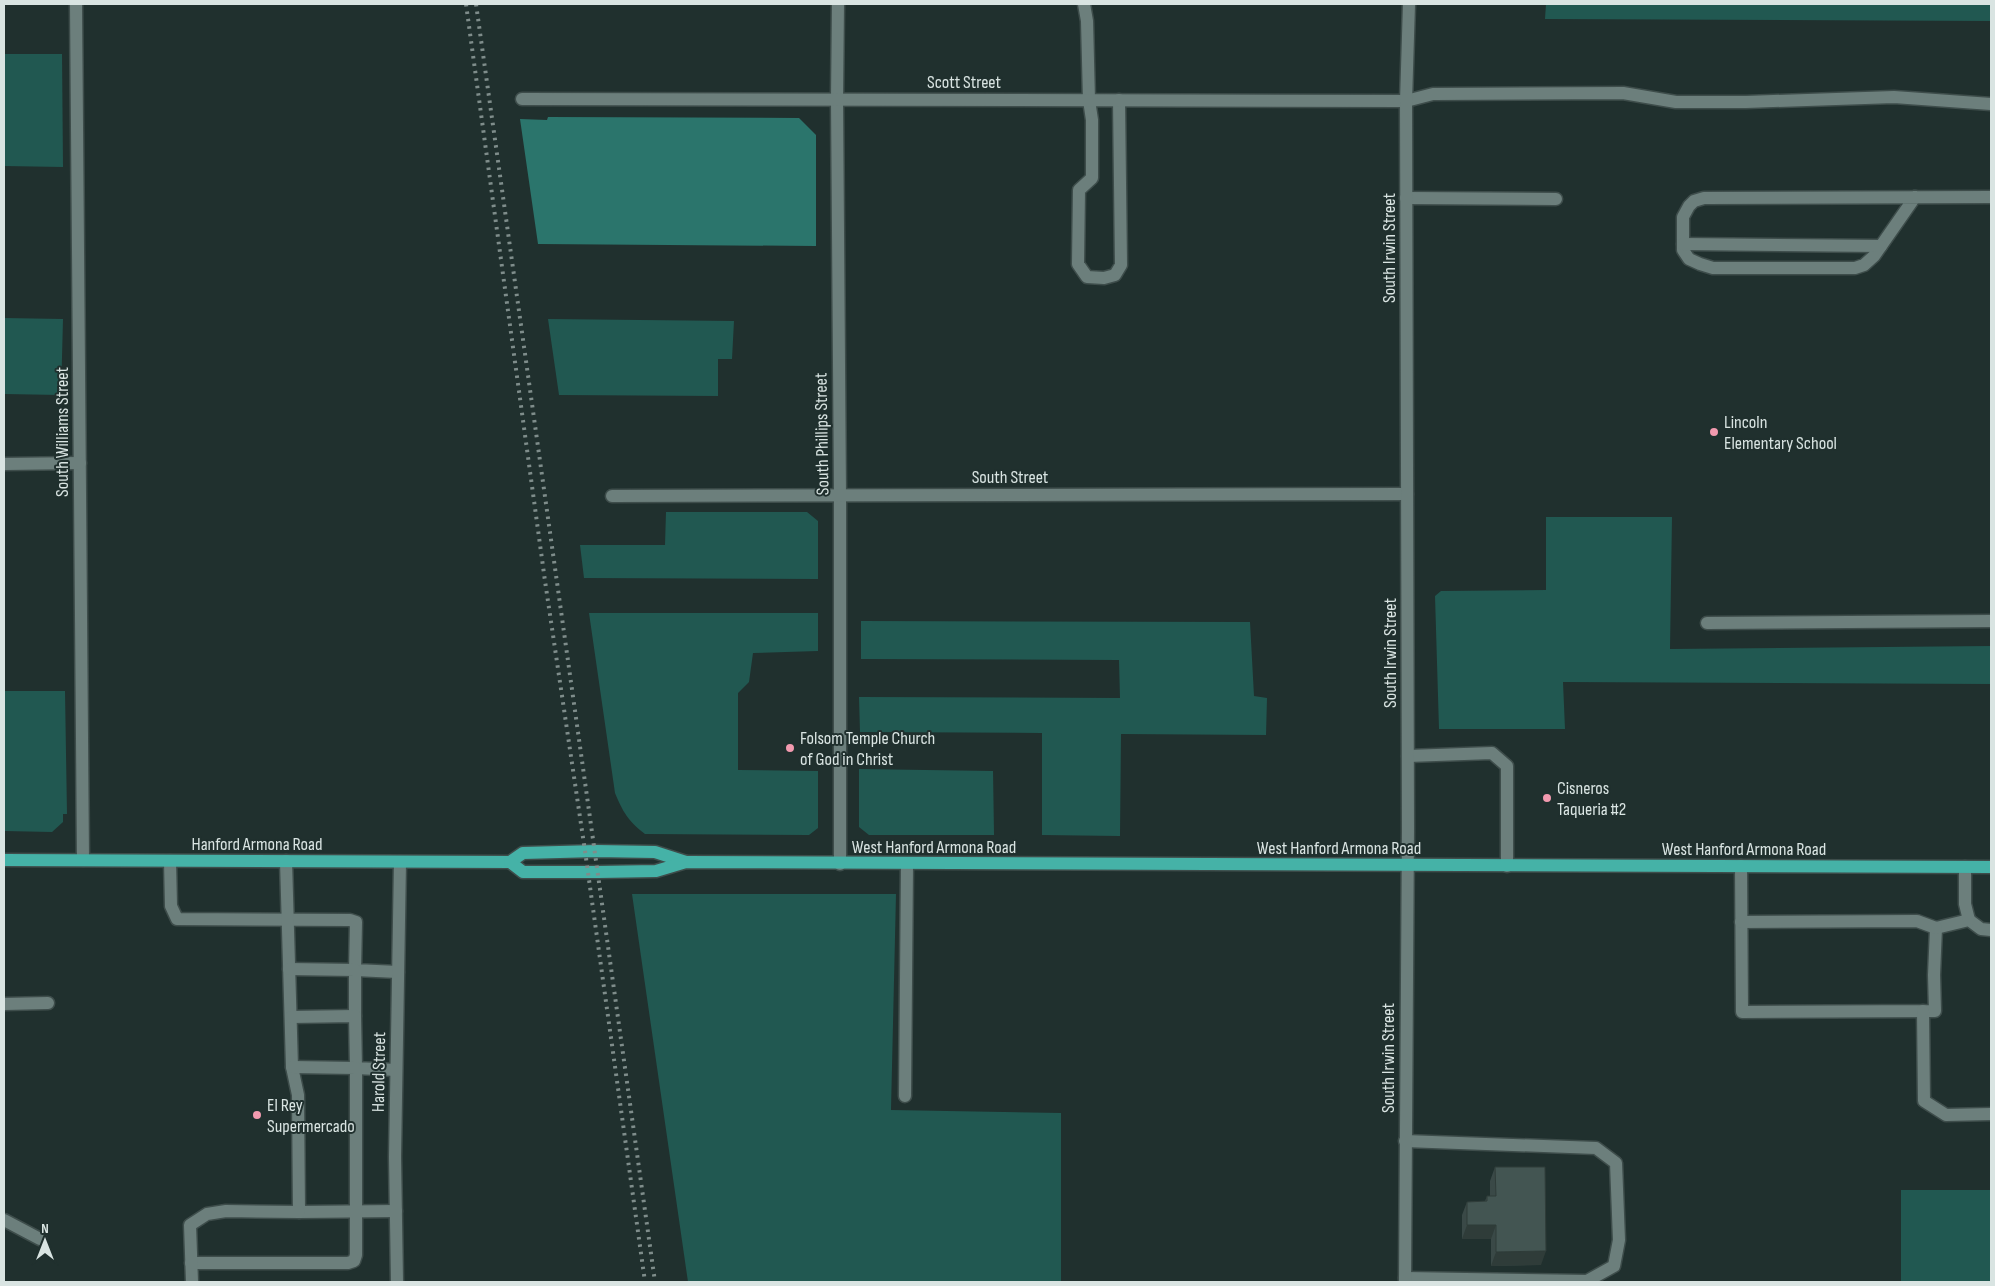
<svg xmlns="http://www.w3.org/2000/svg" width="1995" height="1286" viewBox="0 0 1995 1286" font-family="'Sofia Sans Condensed',sans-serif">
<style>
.green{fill:#215851}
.water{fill:#2b756c}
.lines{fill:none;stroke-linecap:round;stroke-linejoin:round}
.minor-casing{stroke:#3e4d4b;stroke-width:15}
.major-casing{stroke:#3e4d4b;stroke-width:15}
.minor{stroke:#6c7f7c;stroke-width:12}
.major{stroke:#45b2a7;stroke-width:12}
.rail{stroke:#7f8d8b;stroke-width:4;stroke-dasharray:2.5 5;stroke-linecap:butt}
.wall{fill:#3a4947}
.shaded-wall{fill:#2f3c39}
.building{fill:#435552;stroke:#2f3c39}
.poi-dot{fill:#f29aaf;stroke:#20302e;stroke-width:2}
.labels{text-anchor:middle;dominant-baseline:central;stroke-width:4;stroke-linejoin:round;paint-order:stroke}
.street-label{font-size:18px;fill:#d9e4e2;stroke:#20302e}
.poi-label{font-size:18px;fill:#d9e4e2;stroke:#20302e;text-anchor:start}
</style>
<rect width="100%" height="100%" fill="#20302e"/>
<g class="green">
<path d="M 1546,4 L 1991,4 L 1991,21 L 1545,19 Z"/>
<path d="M 4,54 L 62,54 L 63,167 L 4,166 Z"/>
<path d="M 4,318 L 63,319 L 61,395 L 4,394 Z"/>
<path d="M 548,319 L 734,321 L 732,359 L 718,359 L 718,396 L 559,395 Z"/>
<path d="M 666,512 L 807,512 L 818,521 L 818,579 L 584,578 L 580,545 L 665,545 Z"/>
<path d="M 1546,517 L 1672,517 L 1670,649 L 1991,646 L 1991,684 L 1563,682 L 1565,729 L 1439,729 L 1435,596 L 1441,591 L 1546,590 Z"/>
<path d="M 589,613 L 818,613 L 818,651 L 753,653 L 749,682 L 738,693 L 738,770 L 818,771 L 818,828 L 809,835 L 645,834 C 628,821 623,812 615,793 Z"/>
<path d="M 861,621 L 1250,622 L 1254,696 L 1267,698 L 1266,735 L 1121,734 L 1120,836 L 1042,835 L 1042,733 L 860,732 L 859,697 L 1120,698 L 1119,660 L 861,659 Z"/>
<path d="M 4,691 L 65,691 L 67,814 L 63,814 L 63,822 L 52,832 L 4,831 Z"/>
<path d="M 859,769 L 993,771 L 994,835 L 869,835 L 859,827 Z"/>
<path d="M 632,894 L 896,894 L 891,1110 L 1061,1113 L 1061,1282 L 688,1282 Z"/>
<rect x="1901" y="1190" width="90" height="92"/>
</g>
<path class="water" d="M 548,117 L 799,118 L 816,135 L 816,246 L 538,244 L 520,119 L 547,120 Z"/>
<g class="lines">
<defs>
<g id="minor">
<path d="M 76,4 L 83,860"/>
<path d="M 838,4 L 837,99 L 840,495 L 840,864"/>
<path d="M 1084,4 L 1087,21 L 1089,100 L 1092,120 L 1092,178 L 1079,190 L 1078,264 L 1087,277 L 1104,278 L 1115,275 L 1121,265 L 1119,100"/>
<path d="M 522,99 L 1406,101 L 1433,94 L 1623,93 L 1676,102 L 1746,102 L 1894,97 L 1991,104"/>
<path d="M 1915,197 L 1874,256 L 1864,265 L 1855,268 L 1713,268 L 1700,264 L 1689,259 L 1683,250 L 1683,217 L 1689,206 L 1694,201 L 1704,198 L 1991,197"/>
<path d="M 1406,198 L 1556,199"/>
<path d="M 1683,244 L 1881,246"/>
<path d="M 4,464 L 80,463"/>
<path d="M 612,496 L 1407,494"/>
<path d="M 1707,623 L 1991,621"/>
<path d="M 1408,756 L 1492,753 L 1507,766 L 1507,866"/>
<path d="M 170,861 L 171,906 L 177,919 L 350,920 L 356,922 L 355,970 L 398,972"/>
<path d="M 286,861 L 292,1067 L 298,1095 L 299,1212 L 396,1211"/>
<path d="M 1741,866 L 1742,1012 L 1935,1011 L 1934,975 L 1936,928 L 1969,920 L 1981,929 L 1991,930"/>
<path d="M 1965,867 L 1965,904 L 1969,920"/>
<path d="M 1741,922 L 1917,921 L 1936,928"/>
<path d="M 289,969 L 355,970 L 355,1016"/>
<path d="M 4,1004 L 48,1003"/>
<path d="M 1923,1011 L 1924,1101 L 1946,1115 L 1991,1114"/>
<path d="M 291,1017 L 355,1016 L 356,1068 L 396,1070"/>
<path d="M 905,1096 L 907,864"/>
<path d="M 1405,1141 L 1596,1148 L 1616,1163 L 1619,1240 L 1614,1266 L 1587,1281 L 1405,1278"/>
<path d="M 4,1220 L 40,1239"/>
<path d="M 191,1263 L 348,1263 L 354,1261 L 356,1255 L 356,1068 L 292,1067"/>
<path d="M 192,1282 L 190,1225 L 207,1214 L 226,1211 L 299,1212"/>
<path d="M 397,1282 L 395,1157 L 400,862"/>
<path d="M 1405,1282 L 1408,828 L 1406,101 L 1409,4"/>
</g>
<g id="major">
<path d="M 4,860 L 510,862 L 523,853 L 596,851 L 655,852 L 686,862"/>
<path d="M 510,862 L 523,872 L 598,872 L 656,871 L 686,862 L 1991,867"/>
</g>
</defs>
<use href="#minor" class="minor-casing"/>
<use href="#major" class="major-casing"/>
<use href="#minor" class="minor"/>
<use href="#major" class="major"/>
<g class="rail">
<path d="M 466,4 L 545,581 L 585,851 L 645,1282"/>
<path d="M 476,4 L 655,1282"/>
</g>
</g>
<path class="wall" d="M 1495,1167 L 1541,1265 L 1491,1266 L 1491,1239 L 1462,1239 L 1462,1215 L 1467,1202 L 1485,1201 L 1487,1196 L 1490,1196 L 1490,1181 Z"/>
<g class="shaded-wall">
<path d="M 1467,1225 L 1496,1225 L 1491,1239 L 1462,1239 Z"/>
<path d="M 1546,1251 L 1541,1265 L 1491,1266 L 1496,1252 Z"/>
</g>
<path class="building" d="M 1495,1167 L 1545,1167 L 1546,1251 L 1496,1252 L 1496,1225 L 1467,1225 L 1467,1202 L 1487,1201 L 1487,1196 L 1496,1196 Z"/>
<g class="poi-dot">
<circle cx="1714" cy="432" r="5"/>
<circle cx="790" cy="748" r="5"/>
<circle cx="1547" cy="798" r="5"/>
<circle cx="257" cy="1115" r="5"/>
</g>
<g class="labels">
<g class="street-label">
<text x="964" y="82">Scott Street</text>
<text transform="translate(1389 248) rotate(-90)">South Irwin Street</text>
<text transform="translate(62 432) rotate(-90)">South Williams Street</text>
<text transform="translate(822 434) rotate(-91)">South Phillips Street</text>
<text x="1010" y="477">South Street</text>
<text transform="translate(1390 653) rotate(-90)">South Irwin Street</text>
<text x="257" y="844">Hanford Armona Road</text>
<text x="934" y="847">West Hanford Armona Road</text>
<text x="1339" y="848">West Hanford Armona Road</text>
<text x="1744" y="849">West Hanford Armona Road</text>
<text transform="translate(1388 1058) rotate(-90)">South Irwin Street</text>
<text transform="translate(379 1072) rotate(-89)">Harold Street</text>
</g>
<g class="poi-label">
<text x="1724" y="422">Lincoln<tspan x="1724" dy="21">Elementary School</tspan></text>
<text x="800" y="738">Folsom Temple Church<tspan x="800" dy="21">of God in Christ</tspan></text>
<text x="1557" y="788">Cisneros<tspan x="1557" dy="21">Taqueria #2</tspan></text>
<text x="267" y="1105">El Rey<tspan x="267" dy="21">Supermercado</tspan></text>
</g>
</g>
<rect width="1995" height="1286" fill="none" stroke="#d9e4e2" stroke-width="10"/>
<g transform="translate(45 1241)" stroke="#20302e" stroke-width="4" paint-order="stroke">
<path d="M0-4L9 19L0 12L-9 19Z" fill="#d9e4e2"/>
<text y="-8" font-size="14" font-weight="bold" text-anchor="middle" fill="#d9e4e2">N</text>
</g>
</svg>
